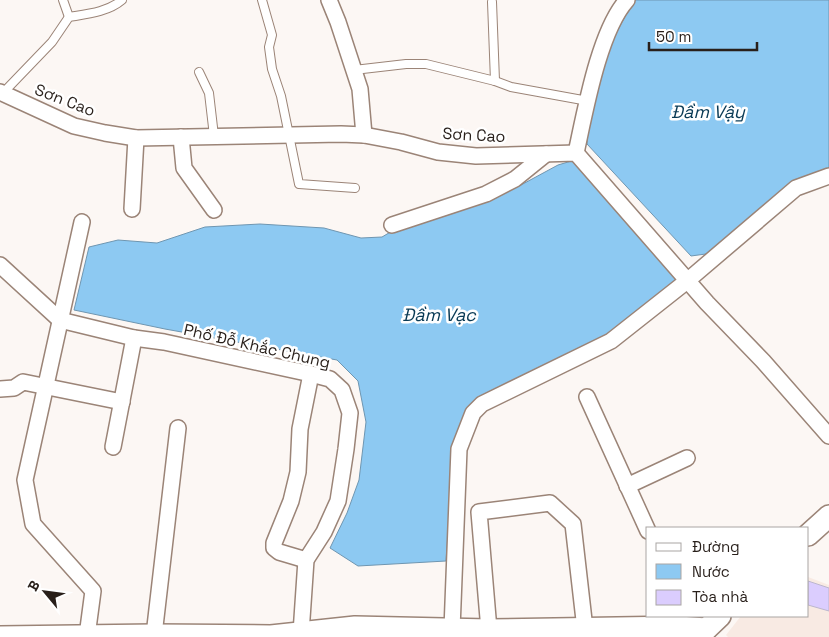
<svg xmlns="http://www.w3.org/2000/svg" width="829" height="637" viewBox="0 0 829 637" font-family="'Space Grotesk',sans-serif">
<style>
.built{fill:#f8eae3}
.water{fill:#8dc9f2;stroke:#6f96b1}
.building{fill:#dbcdfe;stroke:#bcb6cd}
.lines{fill:none;stroke-linecap:round;stroke-linejoin:round}
.lane-casing{stroke:#9b8477;stroke-width:10}
.street-casing{stroke:#9b8477;stroke-width:18}
.secondary-casing{stroke:#9b8477;stroke-width:24}
.lane{stroke:#fff;stroke-width:8}
.street{stroke:#fff;stroke-width:15}
.secondary{stroke:#fff;stroke-width:21}
.labels{text-anchor:middle;dominant-baseline:central;stroke-width:5;stroke-linejoin:round;paint-order:stroke}
.street-label{font-size:16px;fill:#281f1a;stroke:#fff}
.water-label{font-size:18px;font-style:italic;fill:#093a55;stroke:#fff}
</style>
<rect width="100%" height="100%" fill="#fcf7f4"/>
<path class="built" d="M 808,577 L 829,585 L 829,637 L 728,637 L 726,635 L 741,616 L 808,616 Z"/>
<g class="water">
<path d="M 635,0 L 829,0 L 829,172 L 713,253 L 691,256 L 587,144 C 588,93 608,42 635,0 Z"/>
<path d="M 578,159 L 678,277 L 668,290 L 609,334 L 500,389 L 454,448 L 446,561 L 358,566 L 330,548 L 347,513 L 359,480 L 366,422 L 358,381 L 337,360 L 165,329 L 74,310 L 89,247 L 118,240 L 157,243 L 205,227 L 260,224 L 324,228 L 361,238 L 382,237 L 399,227 L 521,185 L 558,165 Z"/>
</g>
<path class="building" d="M 808,581 L 829,588 L 829,611 L 808,605 Z"/>
<g class="lines">
<defs>
<g id="lane">
<path d="M 63,0 L 69,17"/>
<path d="M 262,0 L 272,35 L 269,47 L 272,69 L 281,96 L 299,184 L 355,188"/>
<path d="M 492,2 L 495,81"/>
<path d="M 354,70 L 406,64 L 426,64 L 495,81 L 511,87 L 588,101"/>
<path d="M 199,72 L 209,93 L 214,136"/>
<path d="M 2,94 L 52,42 L 69,17 C 87,14 108,12 122,0"/>
</g>
<g id="street">
<path d="M 329,0 L 338,22 L 360,89 L 364,135"/>
<path d="M 0,92 L 74,126 L 105,133 L 136,138 L 341,134 L 364,135 L 401,142 L 438,152 L 476,156 L 576,153 L 707,303 L 763,361 L 829,436"/>
<path d="M 181,137 L 184,168 L 214,210"/>
<path d="M 576,153 C 585,112 599,31 627,0"/>
<path d="M 132,209 L 136,138"/>
<path d="M 82,222 L 25,480 L 33,524 L 93,591 L 87,636"/>
<path d="M 392,225 L 486,194 L 515,179 L 546,154"/>
<path d="M 0,265 L 60,320 L 134,338 L 164,342 L 311,374 L 330,379 L 342,390 L 350,413 L 346,449 L 338,501 L 324,532 L 306,560 L 301,633"/>
<path d="M 0,389 L 14,388 L 23,382 L 122,402"/>
<path d="M 587,397 L 648,531"/>
<path d="M 113,447 L 134,338"/>
<path d="M 627,486 L 687,458"/>
<path d="M 306,560 L 279,552 L 274,548 L 274,543 L 291,501 L 298,472 L 300,429 L 311,374"/>
<path d="M 452,629 L 459,449 L 473,413 L 482,404 L 611,341 L 687,281 L 796,188 L 829,176"/>
<path d="M 489,630 L 479,512 L 550,503 L 573,524 L 585,629"/>
<path d="M 154,635 L 178,428"/>
</g>
<g id="secondary">
<path d="M 808,535 L 829,516"/>
<path d="M 0,637 L 154,635 L 271,636 L 355,627 L 489,630 L 679,627 L 706,629"/>
<path d="M 698,637 L 720,616"/>
</g>
</defs>
<use href="#lane" class="lane-casing"/>
<use href="#street" class="street-casing"/>
<use href="#secondary" class="secondary-casing"/>
<use href="#lane" class="lane"/>
<use href="#street" class="street"/>
<use href="#secondary" class="secondary"/>
</g>
<g class="labels">
<g class="street-label">
<text transform="translate(65 100) rotate(21)">Sơn Cao</text>
<text transform="translate(474 135) rotate(3)">Sơn Cao</text>
<text transform="translate(257 346) rotate(13)">Phố Đỗ Khắc Chung</text>
</g>
<g class="water-label">
<text x="708" y="111">Đầm Vậy</text>
<text x="439" y="314">Đầm Vạc</text>
</g>
</g>
<rect x="646" y="527" width="162" height="90" fill="#ffffff" stroke="#a9a5a3"/>
<rect x="656" y="543" width="25" height="8" fill="#ffffff" stroke="#a9a5a3"/>
<text x="692" y="552" font-size="15" fill="#281f1a">Đường</text>
<rect x="656" y="564" width="25" height="15" fill="#8dc9f2" stroke="#a9a5a3"/>
<text x="692" y="577" font-size="15" fill="#281f1a">Nước</text>
<rect x="656" y="590" width="25" height="15" fill="#dbcdfe" stroke="#a9a5a3"/>
<text x="692" y="602" font-size="15" fill="#281f1a">Tòa nhà</text>
<g transform="translate(45 592) rotate(299)" stroke="#ffffff" stroke-width="4" paint-order="stroke">
<path d="M0-4L9 19L0 12L-9 19Z" fill="#281f1a"/>
<text y="-8" font-size="14" font-weight="bold" text-anchor="middle" fill="#281f1a">B</text>
</g>
<path d="M649 42v8h108v-8" fill="none" stroke="#281f1a" stroke-width="2.5"/>
<text x="656" y="42" font-size="15" fill="#281f1a" stroke="#ffffff" stroke-width="4" paint-order="stroke">50 m</text>
</svg>
